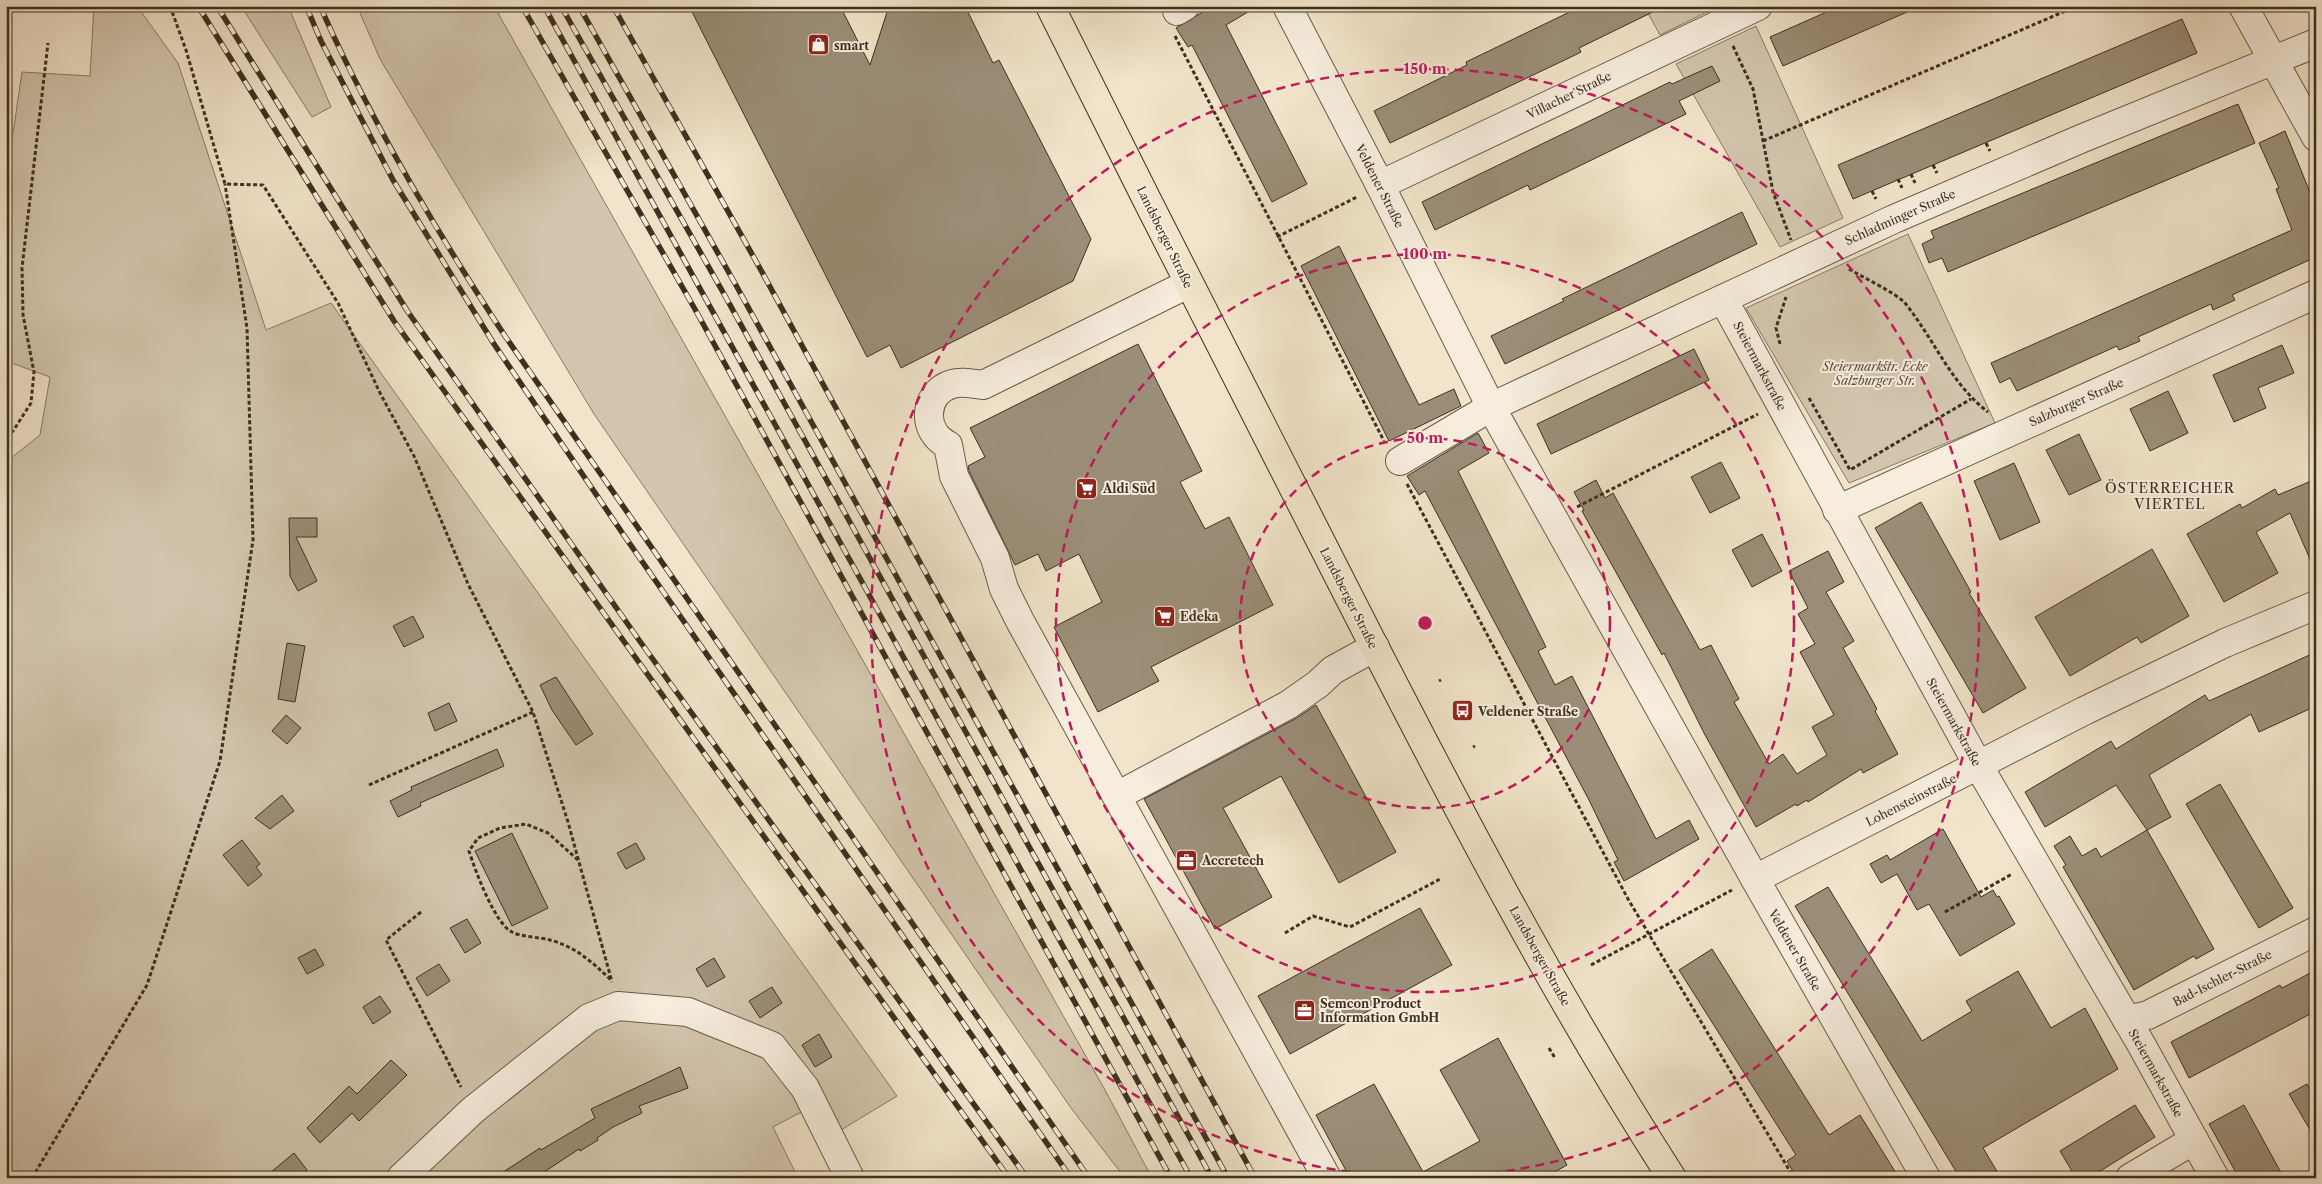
<svg xmlns="http://www.w3.org/2000/svg" width="2322" height="1184" viewBox="0 0 2322 1184" font-family="'Libre Caslon Text',serif">
<style>
.green{fill:#d2c5ad;stroke:#887a66}
.building{fill:#9b8e78;stroke:#3d301f}
.lines{fill:none;stroke-linecap:round;stroke-linejoin:round}
.minor-casing{stroke:#6a5d4a;stroke-width:30}
.major-casing{stroke:#3d301f;stroke-width:30}
.path{stroke:#3d301f;stroke-width:3;stroke-dasharray:4 2.5;stroke-linecap:butt}
.minor{stroke:#f6eddd;stroke-width:28}
.major{stroke:#f1e4ca;stroke-width:28}
.rail-casing{stroke:#3d301f;stroke-width:5.5}
.rail{stroke:#f6eddd;stroke-width:4;stroke-dasharray:11;stroke-linecap:butt}
.ring{fill:none;stroke:#c2185b;stroke-width:2.5;stroke-dasharray:9 6}
.labels{text-anchor:middle;dominant-baseline:central;stroke-width:4;stroke-linejoin:round;paint-order:stroke}
.poi-label{font-size:12px;font-weight:bold;fill:#3d301f;stroke:#f6eddd;text-anchor:start}
.street-label{font-size:12px;fill:#3d301f;stroke:#f6eddd}
.park-label{font-size:12px;font-style:italic;fill:#5b4e3b;stroke:#f6eddd}
.neighbourhood-label{font-size:14px;letter-spacing:1px;fill:#3d301f;stroke:#f6eddd}
.centre{fill:#c2185b;stroke:#f6eddd;stroke-width:2.5}
.ring-label{font-size:15px;text-anchor:middle;font-weight:bold;fill:#c2185b;stroke:#f6eddd;stroke-width:4;stroke-linejoin:round;paint-order:stroke}
</style>
<rect width="100%" height="100%" fill="#f1e4ca"/>
<filter id="stains"><feTurbulence type="fractalNoise" baseFrequency=".004" numOctaves="4"/><feColorMatrix values="0 0 0 0 .2 0 0 0 0 .09 0 0 0 0 .02 0 0 0 .5 -.17"/></filter>
<radialGradient id="worn" r=".72"><stop offset=".6" stop-color="#630" stop-opacity="0"/><stop offset="1" stop-color="#630" stop-opacity=".3"/></radialGradient>
<g class="green">
<path d="M 94,6 L 137,6 L 178,63 L 266,330 L 331,303 L 897,1096 L 836,1133 L 822,1101 L 773,1127 L 798,1178 L 6,1178 L 6,462 L 40,435 L 50,377 L 6,361 L 6,181 L 22,72 L 90,76 Z"/>
<path d="M 241,6 L 288,6 L 331,107 L 312,117 Z"/>
<path d="M 357,6 L 494,6 L 1105,1090 L 1152,1178 L 1125,1178 L 1071,1108 L 594,414 L 380,59 Z"/>
<path d="M 1644,6 L 1719,6 L 1660,35 Z"/>
<path d="M 1756,26 L 1843,218 L 1780,247 L 1676,64 Z"/>
<path d="M 1908,234 L 1995,423 L 1849,483 L 1746,308 Z"/>
</g>
<g class="building">
<path d="M 689,6 L 840,6 L 870,65 L 889,6 L 965,6 L 993,63 L 999,60 L 1091,239 L 1073,281 L 901,368 L 890,345 L 867,357 Z"/>
<path d="M 1213,6 L 1258,6 L 1226,25 L 1307,184 L 1272,202 L 1192,45 L 1188,47 L 1176,28 Z"/>
<path d="M 1582,6 L 1665,6 L 1579,48 L 1581,52 L 1571,57 L 1390,143 L 1374,111 L 1467,65 L 1466,62 Z"/>
<path d="M 1840,6 L 1921,6 L 1783,66 L 1770,37 Z"/>
<path d="M 2182,19 L 2197,53 L 1853,199 L 1838,165 Z"/>
<path d="M 1712,66 L 1720,81 L 1679,101 L 1686,114 L 1530,190 L 1528,185 L 1435,230 L 1422,202 L 1670,82 L 1672,84 Z"/>
<path d="M 2238,104 L 2255,143 L 1948,272 L 1942,258 L 1929,263 L 1922,244 L 1934,238 L 1931,231 Z"/>
<path d="M 2285,131 L 2316,207 L 2316,257 L 2232,295 L 2235,300 L 2213,310 L 2211,304 L 2138,337 L 2140,341 L 2119,350 L 2117,346 L 2017,391 L 2010,378 L 2000,383 L 1991,363 L 2292,230 L 2276,189 L 2279,188 L 2259,143 Z"/>
<path d="M 1742,212 L 1757,244 L 1505,364 L 1491,336 L 1564,301 L 1562,299 Z"/>
<path d="M 1339,246 L 1419,405 L 1454,389 L 1461,406 L 1389,441 L 1301,266 Z"/>
<path d="M 1138,344 L 1202,471 L 1180,482 L 1205,529 L 1229,517 L 1273,605 L 1151,667 L 1159,681 L 1098,712 L 1054,627 L 1102,602 L 1079,554 L 1046,571 L 1038,554 L 1015,565 L 969,471 L 968,466 L 985,457 L 970,428 Z"/>
<path d="M 2282,345 L 2294,373 L 2258,388 L 2266,408 L 2234,422 L 2213,375 Z"/>
<path d="M 1694,349 L 1709,380 L 1551,454 L 1537,424 Z"/>
<path d="M 2168,391 L 2188,433 L 2150,451 L 2130,409 Z"/>
<path d="M 1478,433 L 1489,453 L 1458,471 L 1546,647 L 1538,651 L 1555,685 L 1572,676 L 1656,839 L 1689,820 L 1699,839 L 1624,881 L 1614,862 L 1618,860 L 1589,800 L 1425,491 L 1419,495 L 1407,476 Z"/>
<path d="M 2079,434 L 2101,480 L 2069,495 L 2046,450 Z"/>
<path d="M 1721,462 L 1740,498 L 1710,513 L 1691,477 Z"/>
<path d="M 2014,463 L 2040,522 L 2000,540 L 1974,481 Z"/>
<path d="M 2316,479 L 2316,573 L 2290,513 L 2256,532 L 2278,573 L 2224,602 L 2187,534 L 2240,504 L 2242,508 L 2275,489 L 2278,495 Z"/>
<path d="M 1596,480 L 1605,498 L 1613,493 L 1700,650 L 1711,645 L 1739,699 L 1734,702 L 1769,764 L 1783,754 L 1797,774 L 1827,755 L 1812,727 L 1834,715 L 1800,652 L 1815,644 L 1798,614 L 1808,608 L 1789,571 L 1828,551 L 1844,582 L 1826,592 L 1854,641 L 1843,648 L 1877,709 L 1875,711 L 1898,754 L 1863,773 L 1861,769 L 1808,802 L 1807,800 L 1797,806 L 1796,804 L 1756,827 L 1704,733 L 1664,653 L 1662,655 L 1582,511 L 1584,510 L 1574,492 Z"/>
<path d="M 1921,502 L 1971,592 L 1969,593 L 2026,688 L 1983,713 L 1875,528 Z"/>
<path d="M 289,518 L 317,518 L 317,537 L 296,537 L 317,581 L 298,591 L 290,576 Z"/>
<path d="M 1762,534 L 1782,571 L 1752,587 L 1732,550 Z"/>
<path d="M 2152,549 L 2189,616 L 2141,643 L 2137,637 L 2070,676 L 2035,617 Z"/>
<path d="M 413,616 L 424,637 L 404,647 L 393,626 Z"/>
<path d="M 287,643 L 305,646 L 295,702 L 278,699 Z"/>
<path d="M 2316,652 L 2316,706 L 2259,732 L 2251,714 L 2149,775 L 2171,817 L 2147,830 L 2116,785 L 2045,827 L 2025,792 L 2111,741 L 2116,749 L 2205,695 L 2209,701 Z"/>
<path d="M 556,677 L 593,734 L 576,745 L 552,710 L 540,685 Z"/>
<path d="M 449,703 L 457,721 L 435,731 L 428,713 Z"/>
<path d="M 1316,705 L 1396,852 L 1339,883 L 1281,776 L 1223,808 L 1272,897 L 1215,929 L 1144,799 L 1295,719 Z"/>
<path d="M 286,715 L 301,728 L 287,744 L 272,731 Z"/>
<path d="M 497,749 L 504,766 L 420,803 L 421,806 L 398,817 L 390,801 L 412,790 L 411,787 Z"/>
<path d="M 2220,784 L 2293,908 L 2259,928 L 2186,804 Z"/>
<path d="M 282,795 L 294,811 L 270,829 L 255,818 Z"/>
<path d="M 1943,829 L 1981,897 L 1993,890 L 1997,897 L 1999,896 L 2015,924 L 1960,956 L 1929,904 L 1917,910 L 1897,874 L 1881,883 L 1870,864 L 1887,855 L 1890,860 Z"/>
<path d="M 2147,830 L 2214,949 L 2196,959 L 2194,956 L 2134,990 L 2063,867 L 2066,865 L 2054,846 L 2070,836 L 2082,856 L 2096,848 L 2101,857 Z"/>
<path d="M 512,833 L 548,908 L 512,926 L 475,851 Z"/>
<path d="M 242,840 L 260,864 L 256,867 L 262,875 L 248,886 L 223,855 Z"/>
<path d="M 636,843 L 645,859 L 626,869 L 617,853 Z"/>
<path d="M 1828,887 L 1922,1041 L 1972,1011 L 1966,1001 L 2018,971 L 2051,1028 L 2085,1008 L 2118,1069 L 1983,1148 L 2001,1178 L 1960,1178 L 1795,906 Z"/>
<path d="M 1420,908 L 1452,965 L 1290,1054 L 1258,996 Z"/>
<path d="M 467,919 L 481,943 L 465,953 L 450,928 Z"/>
<path d="M 315,949 L 324,965 L 307,974 L 298,958 Z"/>
<path d="M 1712,949 L 1829,1135 L 1860,1115 L 1899,1178 L 1797,1178 L 1787,1161 L 1796,1155 L 1679,970 Z"/>
<path d="M 714,958 L 725,977 L 707,987 L 696,969 Z"/>
<path d="M 439,964 L 450,981 L 427,996 L 416,978 Z"/>
<path d="M 2316,970 L 2316,1011 L 2189,1078 L 2171,1042 L 2280,985 L 2282,988 Z"/>
<path d="M 772,987 L 782,1003 L 760,1018 L 749,1001 Z"/>
<path d="M 380,996 L 391,1012 L 373,1024 L 363,1007 Z"/>
<path d="M 819,1034 L 832,1057 L 815,1067 L 802,1045 Z"/>
<path d="M 1498,1038 L 1567,1165 L 1544,1178 L 1350,1178 L 1316,1115 L 1374,1084 L 1423,1172 L 1480,1141 L 1440,1070 Z"/>
<path d="M 391,1060 L 407,1075 L 359,1121 L 352,1113 L 320,1143 L 307,1128 L 349,1086 L 357,1094 Z"/>
<path d="M 680,1067 L 688,1088 L 639,1106 L 642,1113 L 613,1127 L 597,1138 L 598,1140 L 580,1151 L 579,1149 L 535,1178 L 494,1178 L 540,1148 L 541,1150 L 595,1118 L 591,1109 Z"/>
<path d="M 2307,1084 L 2316,1099 L 2316,1140 L 2289,1094 Z"/>
<path d="M 2135,1105 L 2155,1137 L 2089,1178 L 2076,1178 L 2060,1151 Z"/>
<path d="M 2244,1105 L 2284,1178 L 2239,1178 L 2209,1124 Z"/>
<path d="M 294,1153 L 307,1170 L 298,1178 L 264,1178 Z"/>
</g>
<g class="lines">
<defs>
<g id="minor">
<path d="M 1287,6 L 1380,185 L 1491,407 L 1755,879 L 1926,1178"/>
<path d="M 2243,6 L 2316,137"/>
<path d="M 1177,11 L 1185,6"/>
<path d="M 1380,185 L 1758,6"/>
<path d="M 1188,284 L 983,385 C 974,384 961,381 952,384 C 923,393 921,432 948,445 L 954,476 L 995,558 L 1004,589 L 1020,621 L 1327,1178"/>
<path d="M 1723,299 L 1978,765 L 2141,1044 L 2215,1178"/>
<path d="M 1400,461 L 1491,407 L 1894,219 L 2083,138 L 2316,43"/>
<path d="M 1837,510 L 2316,294"/>
<path d="M 1117,796 L 1288,705 L 1318,684 L 1333,670 L 1375,647"/>
<path d="M 1755,879 L 2084,711 L 2225,643 L 2316,605"/>
<path d="M 2127,1020 L 2148,1015 L 2316,931"/>
<path d="M 401,1178 L 473,1110 L 589,1018 L 618,1006 L 688,1012 L 772,1046 L 805,1088 L 850,1178"/>
<path d="M 2130,1178 L 2194,1140"/>
</g>
<path id="major" d="M 1050,6 C 1148,203 1247,399 1348,595 C 1449,793 1552,991 1672,1178"/>
</defs>
<use href="#minor" class="minor-casing"/>
<use href="#major" class="major-casing"/>
<g class="path">
<path d="M 170,6 L 186,50 L 225,184 L 263,185 L 338,303 L 380,393 L 414,456 L 468,584 L 533,712 L 568,822 L 612,982"/>
<path d="M 1175,36 L 1384,441"/>
<path d="M 1733,46 L 1753,89 L 1773,192 L 1791,240"/>
<path d="M 1763,141 L 2077,6"/>
<path d="M 1986,143 L 1990,151"/>
<path d="M 1933,165 L 1937,173"/>
<path d="M 1911,174 L 1915,183"/>
<path d="M 1898,179 L 1902,188"/>
<path d="M 1872,191 L 1876,199"/>
<path d="M 1277,237 L 1357,197"/>
<path d="M 1849,269 C 1862,277 1896,293 1905,303 C 1934,339 1951,384 1988,412"/>
<path d="M 1780,344 L 1776,328 L 1786,297"/>
<path d="M 1809,398 L 1850,470 L 1971,399"/>
<path d="M 6,437 L 13,431 L 31,403 L 34,372 L 23,315 L 22,268 L 48,43"/>
<path d="M 1407,484 L 1628,899 L 1794,1178"/>
<path d="M 1577,507 L 1758,414"/>
<path d="M 1439,681 L 1441,680"/>
<path d="M 1473,747 L 1475,746"/>
<path d="M 369,785 L 533,712"/>
<path d="M 578,860 L 548,833 L 526,824 L 500,828 L 478,838 L 469,851 C 475,870 495,924 512,932 C 521,937 539,937 550,940 C 576,947 592,962 611,980"/>
<path d="M 421,912 L 386,940 L 461,1087"/>
<path d="M 1945,912 L 2012,874"/>
<path d="M 1285,933 L 1313,916 L 1350,927 L 1442,878"/>
<path d="M 1591,965 L 1732,890"/>
<path d="M 1549,1048 L 1555,1058"/>
<path d="M 32,1178 L 147,985 L 220,761 L 253,540 L 247,328 L 225,184"/>
</g>
<use href="#minor" class="minor"/>
<use href="#major" class="major"/>
<defs>
<g id="rail">
<path d="M 198,6 L 394,321 L 1009,1178"/>
<path d="M 217,6 L 408,312 L 639,640 L 1027,1178"/>
<path d="M 306,6 L 321,41 L 393,180 L 494,344 L 623,534 L 1071,1178"/>
<path d="M 320,6 C 371,122 436,231 505,336 L 1089,1178"/>
<path d="M 522,6 L 696,311 L 1171,1178"/>
<path d="M 544,6 L 1191,1178"/>
<path d="M 561,6 L 724,294 L 1212,1178"/>
<path d="M 579,6 L 737,287 L 1228,1178"/>
<path d="M 613,6 L 762,272 L 1255,1178"/>
</g>
</defs>
<use href="#rail" class="rail-casing"/>
<use href="#rail" class="rail"/>
</g>
<g class="ring">
<circle cx="1425" cy="623" r="185"/>
<circle cx="1425" cy="623" r="369"/>
<circle cx="1425" cy="623" r="554"/>
</g>
<defs>
<symbol id="shop-square" viewBox="-11 -11 22 22"><rect x="-9" y="-9" width="18" height="18" rx="4" fill="#8f2418" stroke="#f6eddd"/><path d="M-5-2.5h2.3a2.7 3.5 0 0 1 5.4 0H5L5.5 6h-11ZM-1.5-2.5h3a1.5 2.3 0 0 0-3 0Z" fill="#fff"/></symbol>
<symbol id="supermarket-square" viewBox="-11 -11 22 22"><rect x="-9" y="-9" width="18" height="18" rx="4" fill="#8f2418" stroke="#f6eddd"/><path d="M-6-5.5h2.5l.6 2H6L4.5 2H-2.5L-4.4-4H-6ZM-1.5 3.2a1.3 1.3 0 1 0 .1 0ZM3 3.2a1.3 1.3 0 1 0 .1 0Z" fill="#fff"/></symbol>
<symbol id="bus-square" viewBox="-11 -11 22 22"><rect x="-9" y="-9" width="18" height="18" rx="4" fill="#8f2418" stroke="#f6eddd"/><path d="M-5-6H5V4H4V6H2V4H-2V6H-4V4H-5ZM-3.5-4V0h7V-4ZM-3.5 1.2v1.5H-2V1.2ZM2 1.2v1.5H3.5V1.2Z" fill="#fff"/></symbol>
<symbol id="office-square" viewBox="-11 -11 22 22"><rect x="-9" y="-9" width="18" height="18" rx="4" fill="#8f2418" stroke="#f6eddd"/><path d="M-6-3h4V-5.5h4V-3h4V5H-6ZM-1-4.5V-3h2v-1.5ZM-6 0V1H6V0Z" fill="#fff"/></symbol>
</defs>
<g fill-rule="evenodd">
<use href="#shop-square" x="806" y="32" width="25" height="25"/>
<use href="#supermarket-square" x="1074" y="476" width="25" height="25"/>
<use href="#supermarket-square" x="1152" y="604" width="25" height="25"/>
<use href="#bus-square" x="1450" y="698" width="25" height="25"/>
<use href="#office-square" x="1174" y="848" width="25" height="25"/>
<use href="#office-square" x="1292" y="998" width="25" height="25"/>
</g>
<g class="labels">
<g class="poi-label">
<text x="834" y="45">smart</text>
<text x="1103" y="488">Aldi Süd</text>
<text x="1180" y="616">Edeka</text>
<text x="1478" y="711">Veldener Straße</text>
<text x="1202" y="860">Accretech</text>
<text x="1320" y="1003">Semcon Product<tspan x="1320" dy="14">Information GmbH</tspan></text>
</g>
<g class="street-label">
<text transform="translate(1569 95) rotate(-26)">Villacher Straße</text>
<text transform="translate(1380 186) rotate(63)">Veldener Straße</text>
<text transform="translate(1900 217) rotate(-24)">Schladminger Straße</text>
<text transform="translate(1165 237) rotate(64)">Landsberger Straße</text>
<text transform="translate(1760 366) rotate(62)">Steiermarkstraße</text>
<text transform="translate(2076 402) rotate(-24)">Salzburger Straße</text>
<text transform="translate(1349 598) rotate(63)">Landsberger Straße</text>
<text transform="translate(1954 722) rotate(61)">Steiermarkstraße</text>
<text transform="translate(1911 800) rotate(-27)">Lohensteinstraße</text>
<text transform="translate(1795 950) rotate(60)">Veldener Straße</text>
<text transform="translate(1540 956) rotate(61)">Landsberger Straße</text>
<text transform="translate(2222 978) rotate(-27)">Bad-Ischler-Straße</text>
<text transform="translate(2156 1073) rotate(61)">Steiermarkstraße</text>
</g>
<g class="park-label">
<text x="1875" y="366">Steiermarkstr. Ecke<tspan x="1875" dy="14">Salzburger Str.</tspan></text>
</g>
<g class="neighbourhood-label">
<text x="2170" y="488">ÖSTERREICHER<tspan x="2170" dy="16">VIERTEL</tspan></text>
</g>
</g>
<circle cx="1425" cy="623" r="8" class="centre"/>
<g class="ring-label">
<text x="1425" y="74">150 m</text>
<text x="1425" y="259">100 m</text>
<text x="1425" y="443">50 m</text>
</g>
<rect width="2322" height="1184" fill="none" stroke="#f1e4ca" stroke-width="25"/>
<rect x="8" y="8" width="2307" height="1169" fill="none" stroke="#3d301f" stroke-width="2.5"/>
<rect x="12" y="12" width="2297" height="1159" fill="none" stroke="#3d301f"/>
<rect width="100%" height="100%" filter="url(#stains)"/>
<rect width="100%" height="100%" fill="url(#worn)"/>
</svg>
